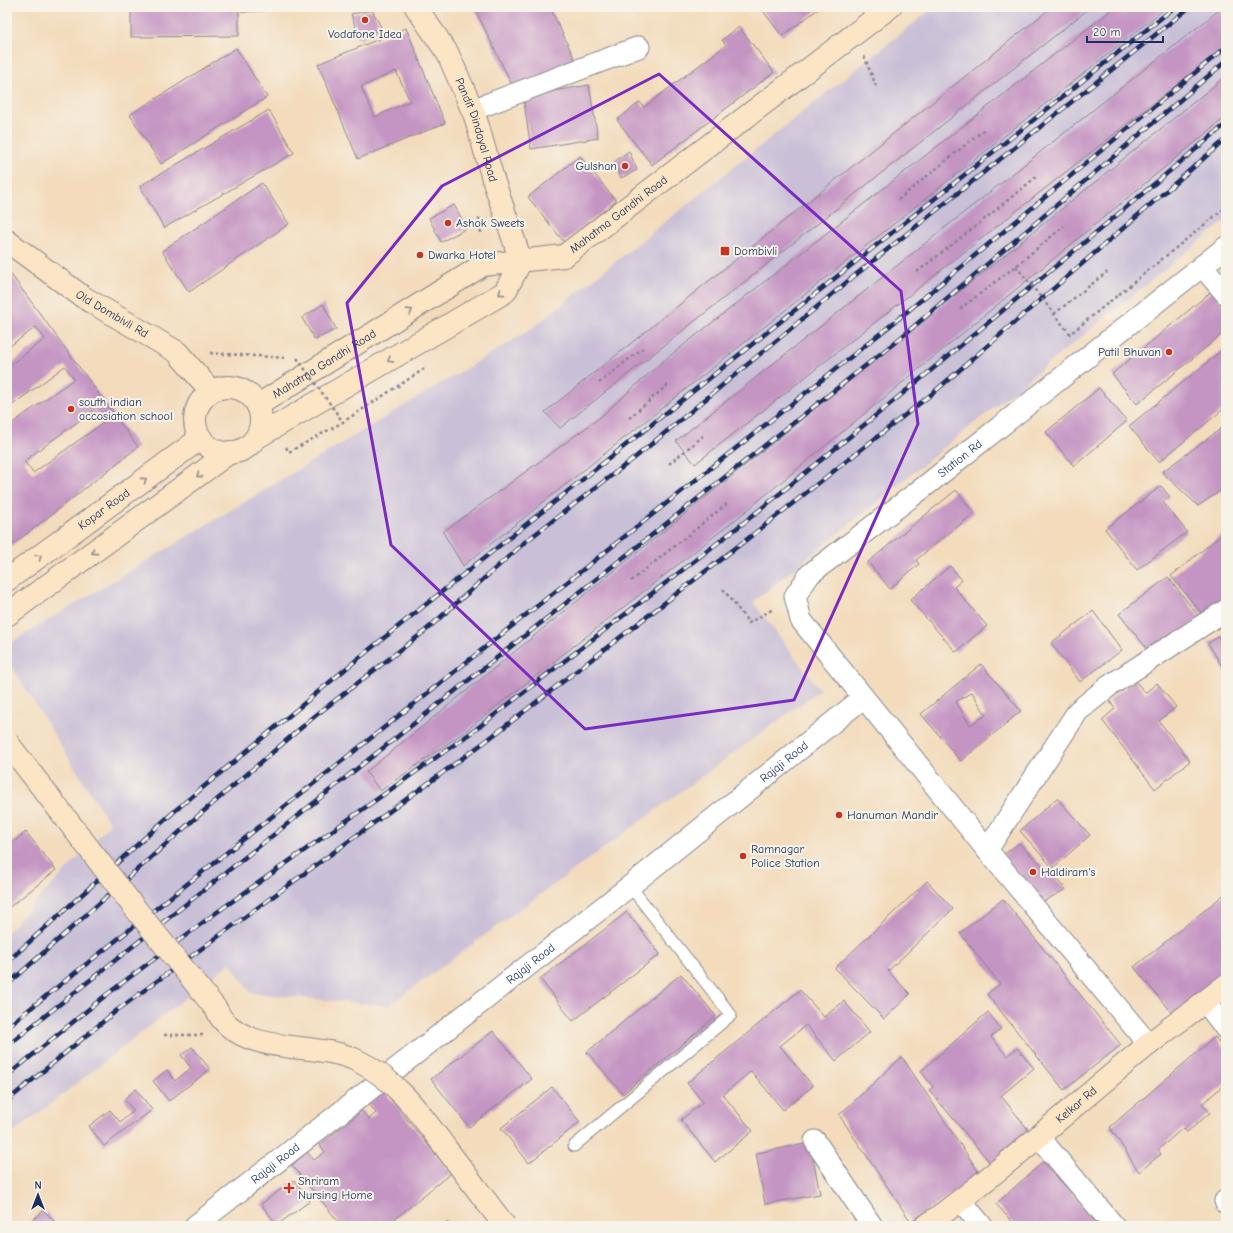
<svg xmlns="http://www.w3.org/2000/svg" width="1233" height="1233" viewBox="0 0 1233 1233" font-family="'Comic Neue',sans-serif">
<style>
.industrial{fill:#c9bfd7}
.building{fill:#c494c3;fill-rule:evenodd}
.lines{fill:none;stroke-linecap:round;stroke-linejoin:round}
.lane-casing{stroke:#87858d;stroke-width:13}
.street-casing{stroke:#87858d;stroke-width:23}
.secondary-casing{stroke:#87858d;stroke-width:24}
.path{stroke:#87858d;stroke-width:2.5;stroke-dasharray:3 3;stroke-linecap:butt}
.lane{stroke:#fff;stroke-width:11}
.street{stroke:#fff;stroke-width:21}
.secondary{stroke:#fce5c4;stroke-width:22}
.rail-casing{stroke:#1b2f5e;stroke-width:4.5}
.rail{stroke:#f7f3e8;stroke-width:3;stroke-dasharray:9;stroke-linecap:butt}
.secondary-bridge-casing{stroke:#87858d;stroke-width:24;stroke-linecap:butt}
.path-bridge{stroke:#87858d;stroke-width:2.5;stroke-dasharray:3 3;stroke-linecap:butt}
.secondary-bridge{stroke:#fce5c4;stroke-width:22}
.oneway{stroke:#8c8a91}
.marked{fill:none;stroke:#7b2cbf;stroke-width:3;stroke-linejoin:round}
.poi-dot{fill:#c8321e;stroke:#f7f3e8;stroke-width:1.5}
.labels{text-anchor:middle;dominant-baseline:central;stroke-width:4;stroke-linejoin:round;paint-order:stroke}
.poi-label{font-size:12px;fill:#1b2f5e;stroke:#f7f3e8;text-anchor:start}
.street-label{font-size:12px;fill:#1b2f5e;stroke:#f7f3e8}
</style>
<rect width="100%" height="100%" fill="#f7f3e8"/>
<filter id="ink" filterUnits="userSpaceOnUse"><feTurbulence type="fractalNoise" baseFrequency=".025" numOctaves="2"/><feDisplacementMap in="SourceGraphic" scale="8" xChannelSelector="R" yChannelSelector="G"/><feConvolveMatrix kernelMatrix="1 2 1 2 8 2 1 2 1" color-interpolation-filters="sRGB"/></filter>
<filter id="wash" filterUnits="userSpaceOnUse"><feTurbulence type="fractalNoise" baseFrequency=".012" numOctaves="4" result="noise"/><feDisplacementMap in="SourceGraphic" scale="16" xChannelSelector="R" yChannelSelector="G"/><feGaussianBlur stdDeviation="0.9" result="paint"/><feColorMatrix in="noise" values="0 0 0 0 0 0 0 0 0 0 0 0 0 0 0 0 0 1.4 0 .05"/><feComposite in="paint" operator="in"/></filter>
<g filter="url(#wash)">
<rect width="100%" height="100%" fill="#f3dbbc"/>
<path class="industrial" d="M 934,7 L 1226,7 L 1226,220 L 753,602 L 820,690 L 388,1006 L 251,993 L 230,963 L 7,1138 L 7,932 L 110,824 L 7,659 L 7,645 L 530,330 Z"/>
<g id="blocks">
<g class="building">
<path d="M 131,7 L 239,7 L 239,36 L 131,37 Z"/>
<path d="M 242,7 L 307,7 L 307,8 L 242,12 Z"/>
<path d="M 474,7 L 550,7 L 575,60 L 514,89 Z"/>
<path d="M 760,7 L 821,7 L 782,36 Z"/>
<path d="M 1052,7 L 1091,7 L 560,428 L 545,412 Z"/>
<path d="M 1115,7 L 1167,7 L 463,566 L 443,532 L 598,419 L 662,362 Z"/>
<path d="M 1223,7 L 1226,7 L 1226,46 L 695,464 L 676,441 Z"/>
<path d="M 372,10 L 381,27 L 360,40 L 351,14 Z"/>
<path d="M 739,27 L 774,72 L 652,165 L 617,120 L 640,102 L 644,107 L 726,45 L 722,40 Z"/>
<path d="M 406,28 L 445,123 L 358,159 L 318,64 ZM 396,71 L 410,101 L 375,117 L 361,87 Z"/>
<path d="M 236,48 L 267,97 L 161,164 L 130,115 Z"/>
<path d="M 1226,76 L 1226,117 L 735,520 L 464,732 L 380,791 L 366,772 Z"/>
<path d="M 589,85 L 598,138 L 531,149 L 523,96 Z"/>
<path d="M 269,110 L 294,153 L 164,228 L 140,186 Z"/>
<path d="M 629,151 L 637,170 L 621,178 L 614,162 Z"/>
<path d="M 580,156 L 616,201 L 564,242 L 528,197 Z"/>
<path d="M 262,183 L 289,224 L 189,292 L 162,251 Z"/>
<path d="M 454,205 L 467,228 L 441,242 L 429,218 Z"/>
<path d="M 7,269 L 138,447 L 7,549 L 7,427 L 74,379 L 65,366 L 7,409 L 7,367 L 45,339 L 36,327 L 7,348 L 7,296 L 11,293 L 7,287 ZM 94,410 L 103,423 L 33,473 L 24,461 Z"/>
<path d="M 1212,291 L 1226,307 L 1226,331 L 1137,404 L 1112,374 Z"/>
<path d="M 323,304 L 336,329 L 315,340 L 302,318 Z"/>
<path d="M 1226,347 L 1226,407 L 1159,462 L 1129,426 Z"/>
<path d="M 1099,388 L 1127,421 L 1074,466 L 1046,432 Z"/>
<path d="M 1226,425 L 1226,487 L 1198,506 L 1162,472 Z"/>
<path d="M 1161,486 L 1170,497 L 1163,502 L 1187,532 L 1137,570 L 1105,529 Z"/>
<path d="M 956,490 L 974,513 L 916,560 L 919,564 L 890,589 L 868,562 Z"/>
<path d="M 1226,531 L 1226,599 L 1204,616 L 1171,576 Z"/>
<path d="M 950,566 L 962,580 L 954,587 L 987,626 L 956,652 L 910,600 Z"/>
<path d="M 1168,577 L 1200,618 L 1152,655 L 1119,614 Z"/>
<path d="M 1093,611 L 1122,650 L 1080,682 L 1051,643 Z"/>
<path d="M 1226,633 L 1226,673 L 1208,643 Z"/>
<path d="M 981,664 L 1021,711 L 961,761 L 921,714 ZM 972,692 L 986,715 L 970,725 L 956,702 Z"/>
<path d="M 1135,680 L 1145,693 L 1157,683 L 1176,707 L 1159,721 L 1190,761 L 1155,789 L 1102,720 L 1115,709 L 1109,700 Z"/>
<path d="M 1057,798 L 1090,835 L 1053,868 L 1020,831 Z"/>
<path d="M 26,832 L 56,870 L 7,909 L 7,847 Z"/>
<path d="M 1019,843 L 1066,889 L 1041,903 L 1003,855 Z"/>
<path d="M 927,881 L 953,909 L 888,971 L 910,994 L 884,1019 L 835,968 Z"/>
<path d="M 1226,893 L 1226,975 L 1174,1016 L 1134,967 Z"/>
<path d="M 1003,899 L 1121,1045 L 1064,1090 L 987,994 L 1000,984 L 960,933 Z"/>
<path d="M 627,912 L 660,954 L 573,1021 L 540,979 Z"/>
<path d="M 681,974 L 716,1016 L 623,1094 L 587,1052 Z"/>
<path d="M 800,990 L 824,1017 L 844,1001 L 870,1032 L 836,1061 L 806,1025 L 780,1046 L 813,1086 L 783,1110 L 751,1071 L 723,1095 L 753,1131 L 715,1162 L 681,1120 L 703,1102 L 687,1083 Z"/>
<path d="M 988,1012 L 1001,1029 L 991,1037 L 1007,1056 L 1017,1048 L 1034,1068 L 1001,1096 L 1031,1133 L 992,1165 L 929,1090 L 933,1087 L 921,1071 Z"/>
<path d="M 493,1031 L 532,1079 L 469,1127 L 431,1079 Z"/>
<path d="M 1215,1037 L 1226,1050 L 1226,1086 L 1225,1084 L 1202,1104 L 1210,1113 L 1187,1132 L 1183,1128 L 1158,1150 L 1161,1154 L 1139,1172 L 1110,1127 Z"/>
<path d="M 192,1047 L 210,1069 L 169,1101 L 153,1081 L 167,1070 L 175,1081 L 191,1068 L 181,1055 Z"/>
<path d="M 902,1057 L 980,1174 L 911,1222 L 839,1115 Z"/>
<path d="M 552,1087 L 580,1122 L 529,1163 L 501,1128 Z"/>
<path d="M 136,1089 L 152,1110 L 104,1146 L 89,1126 L 110,1110 L 120,1122 L 134,1111 L 124,1099 Z"/>
<path d="M 384,1091 L 451,1173 L 386,1226 L 342,1226 L 292,1165 L 307,1152 L 314,1160 L 325,1152 L 320,1145 L 362,1111 L 369,1119 L 376,1113 L 369,1104 Z"/>
<path d="M 810,1143 L 820,1194 L 765,1204 L 756,1153 Z"/>
<path d="M 1043,1162 L 1098,1222 L 1094,1226 L 1016,1226 L 996,1204 Z"/>
<path d="M 294,1180 L 310,1201 L 277,1225 L 261,1204 Z"/>
<path d="M 44,1210 L 58,1226 L 26,1226 Z"/>
<path d="M 448,1222 L 451,1226 L 443,1226 Z"/>
</g>
</g>
</g>
<g filter="url(#ink)">
<use href="#blocks" fill-opacity="0" stroke="#87858d" stroke-width="1"/>
<g class="lines">
<defs>
<path id="lane" d="M 574,1146 L 731,1015 L 630,886"/>
<g id="street">
<path d="M 472,110 L 639,47"/>
<path d="M 1202,266 L 1226,294"/>
<path d="M 987,850 L 1078,711 L 1109,686 L 1226,610"/>
<path d="M 1205,1001 L 1226,1029"/>
<path id="s1" d="M 1149,1045 L 987,850 L 801,620 L 795,596 L 810,574 L 924,487 L 1226,247"/>
<path d="M 1039,1137 L 1114,1226"/>
<path d="M 815,1141 L 872,1226"/>
<path d="M 961,1201 L 982,1226"/>
<path d="M 1225,1201 L 1226,1203"/>
<path id="s2" d="M 195,1226 L 630,886 L 863,698"/>
</g>
<g id="secondary">
<path id="s3" d="M 416,7 L 448,54 L 475,116 L 493,179 L 521,261"/>
<path id="s4" d="M 7,241 L 83,297 L 177,352 L 211,391"/>
<circle cx="228" cy="420" r="33"/>
<path id="s5" d="M 258,405 L 483,265 L 564,256 L 890,7"/>
<path d="M 256,438 L 505,292 L 521,261"/>
<path id="s6" d="M 7,580 L 201,438"/>
<path d="M 7,615 L 230,452"/>
<path id="s7" d="M 926,1226 C 1004,1169 1075,1104 1149,1044 C 1175,1024 1201,1005 1226,985"/>
</g>
</defs>
<use href="#lane" class="lane-casing"/>
<use href="#street" class="street-casing"/>
<use href="#secondary" class="secondary-casing"/>
<g class="path">
<path d="M 864,56 L 876,86"/>
<path d="M 898,200 L 986,128"/>
<path d="M 479,218 L 481,233"/>
<path d="M 917,272 L 981,222 L 1036,177"/>
<path d="M 960,309 L 1016,266 L 1064,226"/>
<path d="M 1054,314 L 1107,272"/>
<path d="M 210,353 L 287,358"/>
<path d="M 599,383 L 643,348"/>
<path d="M 629,418 L 670,383"/>
<path d="M 286,447 L 289,452 L 343,422 L 424,369"/>
<path d="M 669,464 L 703,436"/>
<path d="M 631,581 L 728,503"/>
<path d="M 723,589 L 749,623 L 773,609"/>
<path d="M 164,1035 L 203,1035"/>
</g>
<use href="#lane" class="lane"/>
<use href="#street" class="street"/>
<use href="#secondary" class="secondary"/>
<defs>
<g id="rail">
<path d="M 7,962 L 177,809 L 360,657 L 1175,7"/>
<path d="M 7,985 L 191,822 L 315,716 L 425,631 L 525,542 L 637,456 L 853,277 L 1190,7"/>
<path d="M 7,1027 L 891,325 L 1226,47"/>
<path d="M 7,1046 L 898,340 L 1226,61"/>
<path d="M 7,1076 L 106,995 L 213,915 L 475,730 L 746,521 L 923,377 L 1226,124"/>
<path d="M 7,1101 L 116,1011 L 486,741 L 755,533 L 933,393 L 1226,139"/>
</g>
</defs>
<use href="#rail" class="rail-casing"/>
<use href="#rail" class="rail"/>
<defs>
<path id="secondary-bridge" d="M 7,742 L 134,907 L 216,1009 C 218,1012 220,1017 222,1019 C 253,1056 316,1041 356,1060 C 397,1079 422,1116 448,1151 C 467,1176 486,1201 505,1226"/>
</defs>
<use href="#secondary-bridge" class="secondary-bridge-casing"/>
<g class="path-bridge">
<path d="M 1016,266 L 1070,334 L 1226,207"/>
<path d="M 297,358 L 343,422"/>
</g>
<use href="#secondary-bridge" class="secondary-bridge"/>
</g>
<defs><path id="oneway-chevron" d="M-2-3.5L2.5 0L-2 3.5" fill="none" stroke-width="1.6" stroke-linecap="round" stroke-linejoin="round"/></defs>
<g class="oneway">
<use href="#oneway-chevron" transform="translate(501 293) rotate(143)"/>
<use href="#oneway-chevron" transform="translate(410 311) rotate(-32)"/>
<use href="#oneway-chevron" transform="translate(390 360) rotate(150)"/>
<use href="#oneway-chevron" transform="translate(199 475) rotate(144)"/>
<use href="#oneway-chevron" transform="translate(144 480) rotate(-36)"/>
<use href="#oneway-chevron" transform="translate(94 552) rotate(144)"/>
<use href="#oneway-chevron" transform="translate(39 557) rotate(-36)"/>
</g>
</g>
<path class="marked" d="M 659,74 L 901,291 L 918,424 L 794,700 L 585,729 L 391,545 L 347,303 L 442,186 Z"/>
<g class="poi-dot">
<circle cx="365" cy="20" r="4"/>
<circle cx="625" cy="166" r="4"/>
<circle cx="448" cy="223" r="4"/>
<rect x="720" y="246" width="10" height="10" rx="2"/>
<circle cx="420" cy="255" r="4"/>
<circle cx="1169" cy="352" r="4"/>
<circle cx="71" cy="409" r="4"/>
<circle cx="839" cy="815" r="4"/>
<circle cx="743" cy="856" r="4"/>
<circle cx="1033" cy="872" r="4"/>
<path d="M287 1182h4v4h4v4h-4v4h-4v-4h-4v-4h4z"/>
</g>
<g class="labels">
<g class="poi-label">
<text x="365" y="34" text-anchor="middle">Vodafone Idea</text>
<text x="617" y="166" text-anchor="end">Gulshan</text>
<text x="456" y="223">Ashok Sweets</text>
<text x="734" y="251">Dombivli</text>
<text x="428" y="255">Dwarka Hotel</text>
<text x="1161" y="352" text-anchor="end">Patil Bhuvan</text>
<text x="79" y="402">south indian<tspan x="79" dy="14">accosiation school</tspan></text>
<text x="847" y="815">Hanuman Mandir</text>
<text x="751" y="849">Ramnagar<tspan x="751" dy="14">Police Station</tspan></text>
<text x="1041" y="872">Haldiram's</text>
<text x="298" y="1181">Shriram<tspan x="298" dy="14">Nursing Home</tspan></text>
</g>
<g class="street-label">
<text stroke="none"><textPath href="#s3" startOffset="138">Pandit Dindayal Road</textPath></text>
<text stroke="none"><textPath href="#s5" startOffset="415">Mahatma Gandhi Road</textPath></text>
<text stroke="none"><textPath href="#s4" startOffset="128">Old Dombivli Rd</textPath></text>
<text stroke="none"><textPath href="#s5" startOffset="78">Mahatma Gandhi Road</textPath></text>
<text stroke="none"><textPath href="#s1" startOffset="790">Station Rd</textPath></text>
<text stroke="none"><textPath href="#s6" startOffset="120">Kopar Road</textPath></text>
<text stroke="none"><textPath href="#s2" startOffset="750">Rajaji Road</textPath></text>
<text stroke="none"><textPath href="#s2" startOffset="426">Rajaji Road</textPath></text>
<text stroke="none"><textPath href="#s7" startOffset="193">Kelkar Rd</textPath></text>
<text stroke="none"><textPath href="#s2" startOffset="102">Rajaji Road</textPath></text>
</g>
</g>
<rect width="1233" height="1233" fill="none" stroke="#f7f3e8" stroke-width="24"/>
<g transform="translate(38 1195)" stroke="#f7f3e8" stroke-width="3" paint-order="stroke">
<path d="M0-3L7 15L0 10L-7 15Z" fill="#1b2f5e"/>
<text y="-6" font-size="11" font-weight="bold" text-anchor="middle" fill="#1b2f5e">N</text>
</g>
<path d="M1087 36v6h76v-6" fill="none" stroke="#1b2f5e" stroke-width="2"/>
<text x="1093" y="36" font-size="12" fill="#1b2f5e" stroke="#f7f3e8" stroke-width="3" paint-order="stroke">20 m</text>
</svg>
